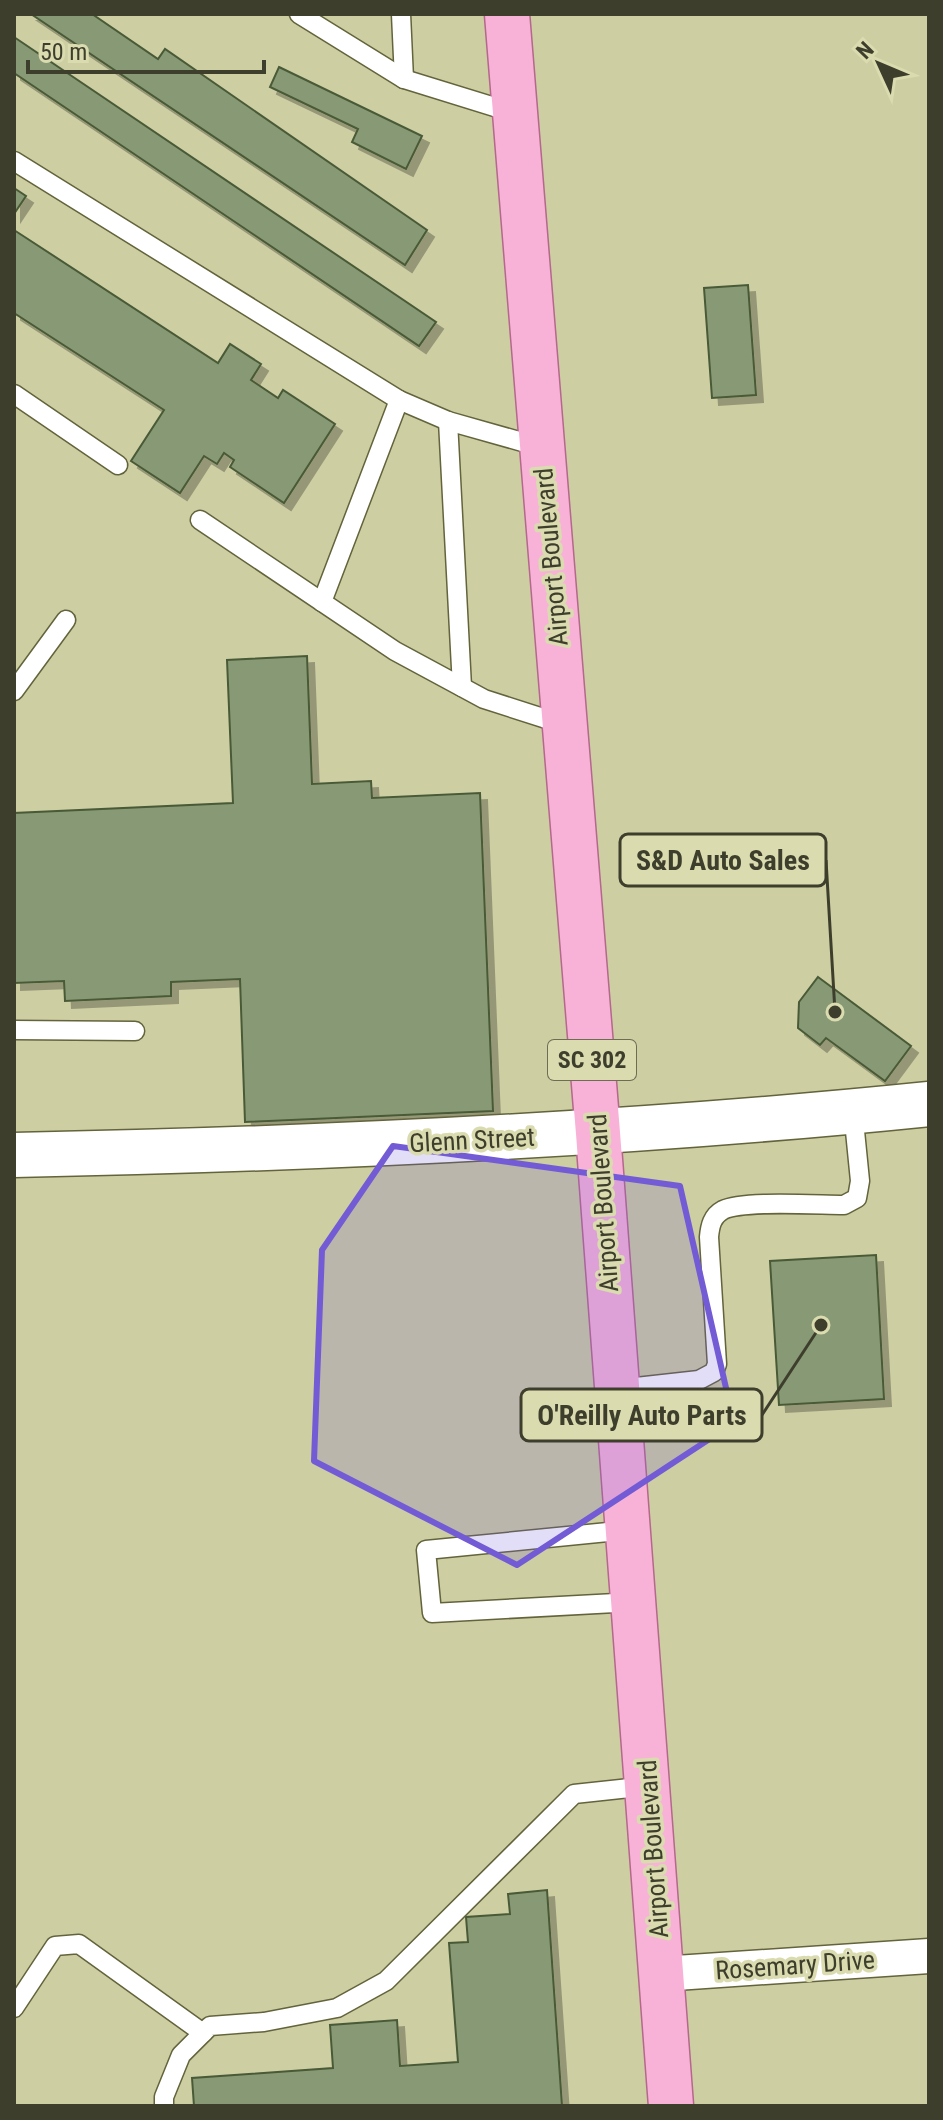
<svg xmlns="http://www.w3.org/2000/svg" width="943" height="2120" viewBox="0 0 943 2120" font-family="'Roboto Condensed',sans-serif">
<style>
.building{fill:#889a74;stroke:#4a5a37;stroke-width:2;filter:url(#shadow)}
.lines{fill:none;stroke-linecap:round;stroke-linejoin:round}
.lane-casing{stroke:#63633c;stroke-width:21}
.street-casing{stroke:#63633c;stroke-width:37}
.secondary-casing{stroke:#63633c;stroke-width:47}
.primary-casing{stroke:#b4688b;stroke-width:47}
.lane{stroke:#fff;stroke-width:18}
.street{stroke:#fff;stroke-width:34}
.secondary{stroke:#fff;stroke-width:44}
.primary{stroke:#f8b2d7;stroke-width:44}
.marked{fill:#735bd5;fill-opacity:0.2;stroke:#735bd5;stroke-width:6;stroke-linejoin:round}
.labels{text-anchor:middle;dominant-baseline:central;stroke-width:7;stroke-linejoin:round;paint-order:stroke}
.shield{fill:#dadbaf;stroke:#6d6d54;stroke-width:2}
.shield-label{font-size:24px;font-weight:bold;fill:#3e3e2d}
.street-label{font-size:26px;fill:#3e3e2d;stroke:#dadbaf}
.leader{fill:none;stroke:#3e3e2d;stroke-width:3}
.callout-dot{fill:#3e3e2d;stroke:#dadbaf;stroke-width:3}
.callout{fill:#dadbaf;stroke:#3e3e2d;stroke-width:3}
.callout-label{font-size:28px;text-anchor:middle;font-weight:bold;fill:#3e3e2d}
</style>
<defs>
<filter id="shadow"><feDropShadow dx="7" dy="7" stdDeviation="0" flood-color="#0004"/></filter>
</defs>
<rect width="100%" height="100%" fill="#cdcea2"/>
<g class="building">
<path d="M 31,14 L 92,14 L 158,59 L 165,49 L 427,230 L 405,265 Z"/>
<path d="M 14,37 L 436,322 L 419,346 L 14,73 Z"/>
<path d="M 279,67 L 422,136 L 406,169 L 352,142 L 358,129 L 270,87 Z"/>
<path d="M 14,188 L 26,196 L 14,214 Z"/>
<path d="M 14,230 L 218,363 L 230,344 L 261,364 L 251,380 L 278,398 L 283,390 L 335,424 L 284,503 L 230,467 L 234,460 L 224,453 L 217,464 L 204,456 L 180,493 L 131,461 L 164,410 L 14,313 Z"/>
<path d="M 748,285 L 756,395 L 712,398 L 704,288 Z"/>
<path d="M 307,656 L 312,784 L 371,781 L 372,798 L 480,793 L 493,1111 L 245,1122 L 240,979 L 171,982 L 171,996 L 65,1001 L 64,981 L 14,983 L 14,813 L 233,803 L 227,660 Z"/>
<path d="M 818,977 L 911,1046 L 885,1081 L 826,1038 L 820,1045 L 798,1028 L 799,1002 Z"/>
<path d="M 876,1255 L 884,1399 L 779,1405 L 770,1261 Z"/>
<path d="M 547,1890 L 562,2106 L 194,2106 L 192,2078 L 333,2068 L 330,2025 L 397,2020 L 400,2066 L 458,2062 L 449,1943 L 468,1942 L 466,1917 L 510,1914 L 508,1894 Z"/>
</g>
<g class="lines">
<defs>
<g id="lane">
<path d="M 299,14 L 404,79 L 514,113"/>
<path d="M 401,14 L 404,79"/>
<path d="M 14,161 L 399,400"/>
<path d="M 14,394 L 118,465"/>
<path d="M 448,421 L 462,687"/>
<path d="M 200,520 L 395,651 L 484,699 L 565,725"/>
<path d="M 322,602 L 399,400 L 448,421 L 540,447"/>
<path d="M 14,691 L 66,620"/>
<path d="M 14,1030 L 135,1031"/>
<path d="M 618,1389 L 699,1380 L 714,1372 L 717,1364 L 709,1237 C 710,1226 712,1216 723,1210 C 743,1200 818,1205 844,1205 L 857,1198 L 860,1181 L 853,1111"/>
<path d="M 628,1530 L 426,1550 L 432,1613 L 634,1602"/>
<path d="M 14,2008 L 55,1946 L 79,1944 L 203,2033"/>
<path d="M 164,2106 L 164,2097 L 181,2055 L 210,2026 L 264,2022 L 337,2008 L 386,1981 L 574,1794 L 648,1786"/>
</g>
<path id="street" d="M 661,1974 L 929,1956"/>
<path id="secondary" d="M 14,1155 C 320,1149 625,1135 929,1104"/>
<path id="primary" d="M 507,14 L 598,1133 L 671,2106"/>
</defs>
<use href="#lane" class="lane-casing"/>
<use href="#street" class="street-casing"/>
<use href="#secondary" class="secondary-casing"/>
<use href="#primary" class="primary-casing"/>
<use href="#lane" class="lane"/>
<use href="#street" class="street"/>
<use href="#secondary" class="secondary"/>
<use href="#primary" class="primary"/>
</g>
<path class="marked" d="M 393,1146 L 680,1186 L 734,1423 L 517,1565 L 314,1461 L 322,1250 Z"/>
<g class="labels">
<rect class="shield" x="548" y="1040" width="88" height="40" rx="6"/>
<g class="shield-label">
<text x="592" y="1060">SC 302</text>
</g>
<g class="street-label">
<text transform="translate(551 557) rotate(-95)">Airport Boulevard</text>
<text transform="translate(472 1140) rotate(-3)">Glenn Street</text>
<text transform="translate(603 1203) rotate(-94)">Airport Boulevard</text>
<text transform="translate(653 1849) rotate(-94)">Airport Boulevard</text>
<text transform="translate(795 1965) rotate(-4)">Rosemary Drive</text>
</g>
</g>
<path class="leader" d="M835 1012L826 860M821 1325L762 1415"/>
<g class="callout-dot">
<circle cx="835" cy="1012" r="8"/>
<circle cx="821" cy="1325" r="8"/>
</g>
<g class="callout">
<rect x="620" y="834" width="206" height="52" rx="8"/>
<rect x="521" y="1389" width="241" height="52" rx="8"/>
</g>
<g class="callout-label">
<text x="723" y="870">S&amp;D Auto Sales</text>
<text x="642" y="1425">O'Reilly Auto Parts</text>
</g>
<rect width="943" height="2120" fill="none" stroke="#3e3e2d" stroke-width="32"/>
<g transform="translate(879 64) rotate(314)" stroke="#dadbaf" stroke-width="6" paint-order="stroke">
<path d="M0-6L14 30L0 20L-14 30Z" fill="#3e3e2d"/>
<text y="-12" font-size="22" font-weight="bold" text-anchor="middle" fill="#3e3e2d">N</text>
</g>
<path d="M28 60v12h236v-12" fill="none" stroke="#3e3e2d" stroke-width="4"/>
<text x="40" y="60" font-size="24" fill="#3e3e2d" stroke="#dadbaf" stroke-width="6" paint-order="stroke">50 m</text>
</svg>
